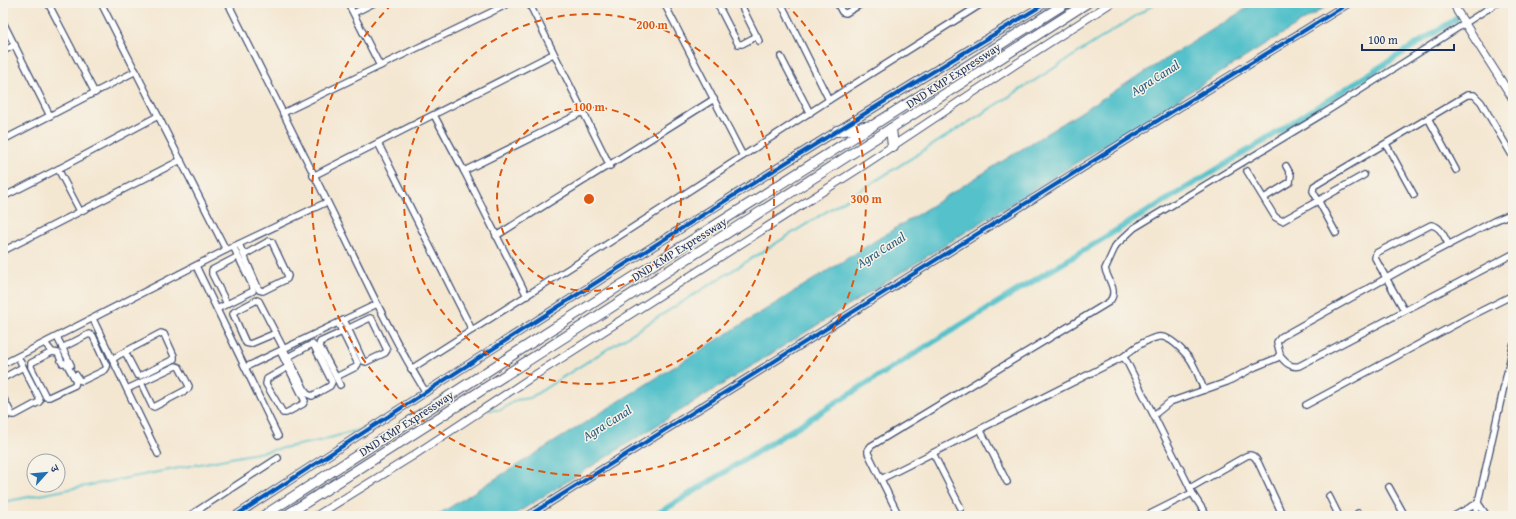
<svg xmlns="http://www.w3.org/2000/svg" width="1516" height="519" viewBox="0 0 1516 519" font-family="'Gentium Book Plus','Noto Serif Devanagari',serif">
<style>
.water{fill:#54c1ca;stroke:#387894}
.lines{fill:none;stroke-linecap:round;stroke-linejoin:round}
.stream{stroke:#54c1ca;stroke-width:2}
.canal{stroke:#54c1ca;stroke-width:6}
.minor-casing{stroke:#3c4b6f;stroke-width:8}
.tertiary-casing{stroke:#3c4b6f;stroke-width:9}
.trunk-casing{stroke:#3c4b6f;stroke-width:11}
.motorway-casing{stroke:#3c4b6f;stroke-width:12}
.minor{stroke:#fff;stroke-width:5.5}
.tertiary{stroke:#fff;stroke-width:7}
.trunk{stroke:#fff;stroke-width:9}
.motorway{stroke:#fff;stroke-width:10}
.cycleway-casing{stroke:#f7f3e8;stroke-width:6}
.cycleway{stroke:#0057b8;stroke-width:4}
.ring{fill:none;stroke:#de5710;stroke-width:2;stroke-dasharray:7 5}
.labels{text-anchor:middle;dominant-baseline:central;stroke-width:3;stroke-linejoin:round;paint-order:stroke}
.street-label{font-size:12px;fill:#1b2f5e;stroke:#f7f3e8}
.water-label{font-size:13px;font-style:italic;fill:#2c5b7e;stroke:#f7f3e8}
.centre{fill:#de5710;stroke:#f7f3e8;stroke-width:2}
.ring-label{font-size:12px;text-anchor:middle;font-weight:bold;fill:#de5710;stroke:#f7f3e8;stroke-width:3;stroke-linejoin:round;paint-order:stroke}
</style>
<rect width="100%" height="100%" fill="#f7f3e8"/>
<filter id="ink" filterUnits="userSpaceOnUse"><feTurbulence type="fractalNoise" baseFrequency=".025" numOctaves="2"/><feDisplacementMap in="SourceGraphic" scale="8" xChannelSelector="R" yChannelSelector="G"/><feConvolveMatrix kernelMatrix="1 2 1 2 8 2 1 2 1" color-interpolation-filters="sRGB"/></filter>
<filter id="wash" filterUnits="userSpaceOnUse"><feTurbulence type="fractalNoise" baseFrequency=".012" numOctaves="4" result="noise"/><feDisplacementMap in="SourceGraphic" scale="16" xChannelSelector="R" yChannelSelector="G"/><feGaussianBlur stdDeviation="0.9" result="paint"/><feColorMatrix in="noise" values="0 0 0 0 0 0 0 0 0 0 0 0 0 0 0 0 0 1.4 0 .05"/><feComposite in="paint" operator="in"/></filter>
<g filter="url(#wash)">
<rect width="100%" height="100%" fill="#f4e7d2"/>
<path class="water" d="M 1255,3 L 1332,3 L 512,516 L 436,516 Z"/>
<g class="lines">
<g class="stream">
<path d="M 489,410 L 501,410 L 516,400 L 530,398 C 738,266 948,137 1156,3"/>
<path d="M 3,502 L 319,441 L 362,429"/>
</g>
<path class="canal" d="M 654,516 L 951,331 L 1270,137 L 1456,19"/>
</g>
</g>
<g filter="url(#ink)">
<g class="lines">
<defs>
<g id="minor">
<path d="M 48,3 L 95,93"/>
<path d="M 101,3 L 226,250"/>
<path d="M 228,3 C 261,70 295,136 328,203 C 360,267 388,331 425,391"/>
<path d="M 348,3 L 380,66"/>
<path d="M 529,3 L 610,166"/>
<path d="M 664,3 L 743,156"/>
<path d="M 717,3 L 738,44 L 742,44 L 757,36"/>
<path d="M 740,3 L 759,41"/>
<path d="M 781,3 L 829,100"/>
<path d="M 837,3 L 842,12 L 846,13 L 863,3"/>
<path d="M 354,13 L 374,3"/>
<path d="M 3,22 L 50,116"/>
<path d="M 3,51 L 15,45"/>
<path d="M 781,57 L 810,113"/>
<path d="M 283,113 L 510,3"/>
<path d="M 434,115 L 464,171 L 527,296"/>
<path d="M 1428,118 L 1456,170"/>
<path d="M 3,140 L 136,71"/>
<path d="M 378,143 L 472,330"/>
<path d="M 1386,144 L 1414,195"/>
<path d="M 58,169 L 80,211"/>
<path d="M 464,171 L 583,112"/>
<path d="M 1247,171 L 1275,217 L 1282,221 L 1364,175"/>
<path d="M 313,176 L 553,54"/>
<path d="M 3,197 L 66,165 L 158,116"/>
<path d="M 1264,198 L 1290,182 L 1291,175 L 1286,166"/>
<path d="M 1336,233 L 1313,191 L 1314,186 L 1467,95 L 1474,95 L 1481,102 L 1513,157"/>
<path d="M 496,236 L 714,99"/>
<path d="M 239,244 L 259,290 L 263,291 L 287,279 L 288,276 L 272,242 L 269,241 L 244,255"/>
<path d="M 3,251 L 181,160"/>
<path d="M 196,266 L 278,436"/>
<path d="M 227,304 L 212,274 L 212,270 L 237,257"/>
<path d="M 217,309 L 253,291 L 253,287 L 233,246"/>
<path d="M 1404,310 L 1375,258 L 1376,253 L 1431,225 C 1441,226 1444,237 1449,245"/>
<path d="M 93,319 L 158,454"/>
<path d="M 344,320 L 363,361 L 366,362 L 385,353 L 387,350 L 372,319 L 370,318 L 347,329"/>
<path d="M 338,323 L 358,364 L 356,367 L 336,377 L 340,385"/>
<path d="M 276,333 L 250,344 L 246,343 L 233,314 L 234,312 L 257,300 L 259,301 C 275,332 291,363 307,394 L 312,396 L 330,386 L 332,382 L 314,346 L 312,344 L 288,357"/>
<path d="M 57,337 L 71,365"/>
<path d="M 45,343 L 52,352 L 58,353 L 62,363 L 66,363 L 76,381 L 75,385 L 49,397 L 46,397 L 31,367 L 31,363 L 52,352"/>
<path d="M 62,348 L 89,334 L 93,336 L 107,367 L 105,370 L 82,381 L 79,380 L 76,375"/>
<path d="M 280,351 L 305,401 L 303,404 L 286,413 L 283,413 L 266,384 L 267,379 L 288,367"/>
<path d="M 1280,356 C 1285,362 1290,368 1299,366 L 1513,254"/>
<path d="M 1123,357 C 1133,349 1144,340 1158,337 C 1170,335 1183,351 1190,359 C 1196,368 1200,380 1204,390"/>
<path d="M 113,359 L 119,355 L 161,333 L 164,334 L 174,356 L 174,359 L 140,376 L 137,375 L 125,352"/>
<path d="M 3,364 L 226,250 L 327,202"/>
<path d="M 246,367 L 377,304"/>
<path d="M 411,369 L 587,257 L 829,100 L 983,3"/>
<path d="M 336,377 L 319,345 L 320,342 L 342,332"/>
<path d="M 3,378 L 23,367"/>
<path d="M 127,389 L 176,366 L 179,367 L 189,386 L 188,389 L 154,407 L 152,406 L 141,383"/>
<path d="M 3,397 L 12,415 L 15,415 L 39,402 L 40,400 L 18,357"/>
<path d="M 1306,405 L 1471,316 L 1513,295"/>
<path d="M 3,408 L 7,416 L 3,420"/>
<path d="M 1154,415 L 1170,402 L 1227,382 L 1255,367 L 1277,358 L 1280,354 L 1277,342 L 1281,337 L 1417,261 L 1494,221 L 1513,213"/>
<path d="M 980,429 L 1007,482"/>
<path d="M 933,453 L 961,508"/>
<path d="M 881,479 L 1123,357 L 1127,362 L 1194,496 L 1207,516"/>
<path d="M 1389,487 L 1405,516"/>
<path d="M 1190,488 L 1246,456 C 1252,453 1255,457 1258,462 L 1283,516"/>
<path d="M 1329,496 L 1339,516"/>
<path d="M 1358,513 L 1359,516"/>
<path d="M 189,516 L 278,458"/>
<path d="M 899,516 L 868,453 L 868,450 L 871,446 L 1109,302 C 1119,292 1108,280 1105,269 L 1116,245 L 1134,228 L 1321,115 L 1497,3"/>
<path d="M 1146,516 L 1192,493"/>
<path d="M 1454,516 L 1478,503 L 1487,516"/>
<path d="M 1475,516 L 1513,346"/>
</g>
<g id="tertiary">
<path d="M 1454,3 L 1457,11 L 1513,99"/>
<path d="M 235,516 C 503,341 772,168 1046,3"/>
<path d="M 316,516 L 411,457 L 535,375 L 858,169 L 1016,64 L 1111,3"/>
<path d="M 528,516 L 1173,111 L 1349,3"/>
</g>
<g id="trunk">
<path d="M 263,516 L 621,285 L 1066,3"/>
<path d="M 285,516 L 1087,3"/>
</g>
<g id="motorway">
<path d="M 891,129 L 893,146"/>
<path d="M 837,131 L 872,126"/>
</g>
</defs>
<use href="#minor" class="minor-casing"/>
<use href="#tertiary" class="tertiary-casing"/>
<use href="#trunk" class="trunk-casing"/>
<use href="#motorway" class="motorway-casing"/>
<use href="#minor" class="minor"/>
<use href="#tertiary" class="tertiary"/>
<use href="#trunk" class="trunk"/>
<use href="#motorway" class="motorway"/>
<defs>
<g id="cycleway">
<path d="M 235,516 C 503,341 772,168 1046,3"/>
<path d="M 528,516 L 1173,111 L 1349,3"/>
</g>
</defs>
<use href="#cycleway" class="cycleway-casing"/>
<use href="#cycleway" class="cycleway"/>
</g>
</g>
<g class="ring">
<circle cx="589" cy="199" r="92"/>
<circle cx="589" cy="199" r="185"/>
<path d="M785 3A277 277 0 1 1 393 3"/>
</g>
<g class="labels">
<g class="street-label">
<text transform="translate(953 75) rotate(-33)">DND KMP Expressway</text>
<text transform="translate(679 249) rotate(-32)">DND KMP Expressway</text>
<text transform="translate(406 423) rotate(-33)">DND KMP Expressway</text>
</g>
<g class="water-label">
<text transform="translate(1155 78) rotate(-32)">Agra Canal</text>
<text transform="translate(881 250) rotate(-32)">Agra Canal</text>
<text transform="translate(607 423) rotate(-32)">Agra Canal</text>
</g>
</g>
<circle cx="589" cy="199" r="6" class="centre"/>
<g class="ring-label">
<text x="652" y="29">200 m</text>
<text x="589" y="111">100 m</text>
<text x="866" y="203">300 m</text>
</g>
<rect width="1516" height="519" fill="none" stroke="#f7f3e8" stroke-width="16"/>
<g transform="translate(46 473) rotate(63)"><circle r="19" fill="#f7f3e8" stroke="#9fa5b1"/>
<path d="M0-3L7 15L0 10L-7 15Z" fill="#1f6fb2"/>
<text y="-6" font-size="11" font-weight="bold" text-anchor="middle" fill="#1b2f5e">उ</text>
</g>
<path d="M1362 44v6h92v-6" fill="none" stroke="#1b2f5e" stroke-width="2"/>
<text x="1368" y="44" font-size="12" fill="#1b2f5e" stroke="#f7f3e8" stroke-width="3" paint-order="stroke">100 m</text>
</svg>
